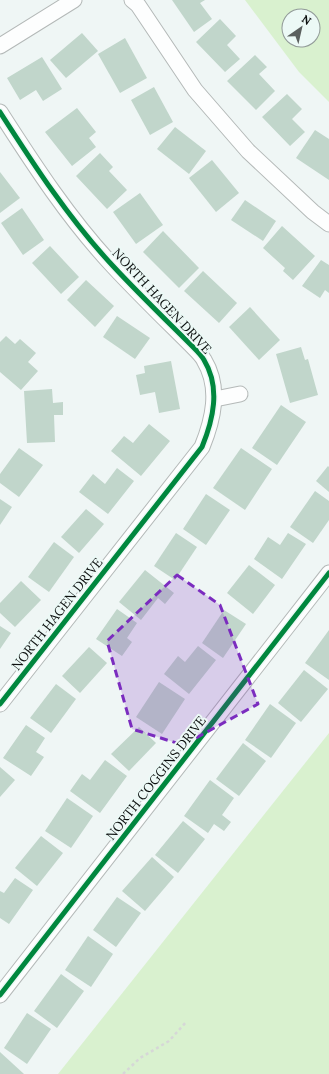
<svg xmlns="http://www.w3.org/2000/svg" width="329" height="1074" viewBox="0 0 329 1074" font-family="Lora,serif">
<style>
.green{fill:#d9f1cf;fill-rule:evenodd}
.building{fill:#c1d6cb}
.lines{fill:none;stroke-linecap:round;stroke-linejoin:round}
.minor-casing{stroke:#b4b9b8;stroke-width:17}
.path{stroke:#d6d7d7;stroke-width:2.5;stroke-dasharray:3 3;stroke-linecap:butt}
.minor{stroke:#fdfefe;stroke-width:15}
.cycleway-casing{stroke:#ecf9f6;stroke-width:8}
.cycleway{stroke:#00873e;stroke-width:5}
.marked{fill:#7b2cbf;fill-opacity:0.2;stroke:#7b2cbf;stroke-width:3;stroke-dasharray:8 5;stroke-linejoin:round}
.labels{text-anchor:middle;dominant-baseline:central;stroke-width:4;stroke-linejoin:round;paint-order:stroke}
.street-label{font-size:13px;fill:#0b0f0e;stroke:#ecf9f6}
</style>
<rect width="100%" height="100%" fill="#eff6f5"/>
<g class="green">
<path d="M 245,0 L 329,0 L 329,102 L 299,72 ZM 289,16 L 313,16 L 313,40 L 289,40 Z"/>
<path d="M 329,733 L 329,1074 L 58,1074 Z"/>
</g>
<g class="building">
<path d="M 172,0 L 205,0 L 200,3 L 212,19 L 194,32 Z"/>
<path d="M 220,19 L 236,36 L 227,45 L 240,59 L 225,72 L 196,42 Z"/>
<path d="M 82,33 L 98,51 L 66,78 L 50,60 Z"/>
<path d="M 125,38 L 147,78 L 120,93 L 98,54 Z"/>
<path d="M 255,55 L 267,67 L 259,74 L 275,91 L 256,110 L 227,81 Z"/>
<path d="M 42,57 L 62,89 L 43,101 L 36,90 L 20,100 L 7,78 Z"/>
<path d="M 154,87 L 173,122 L 150,135 L 131,100 Z"/>
<path d="M 287,94 L 302,109 L 292,119 L 305,132 L 290,146 L 262,117 Z"/>
<path d="M 77,108 L 96,132 L 89,138 L 96,147 L 72,166 L 45,132 Z"/>
<path d="M 175,127 L 206,151 L 189,174 L 157,149 Z"/>
<path d="M 315,130 L 329,139 L 329,180 L 296,158 Z"/>
<path d="M 100,153 L 113,167 L 109,171 L 127,190 L 107,209 L 76,176 Z"/>
<path d="M 212,160 L 239,193 L 216,212 L 189,178 Z"/>
<path d="M 0,172 L 20,198 L 0,213 Z"/>
<path d="M 140,193 L 163,225 L 136,244 L 113,212 Z"/>
<path d="M 245,200 L 276,221 L 263,241 L 231,220 Z"/>
<path d="M 22,208 L 44,240 L 23,255 L 1,223 Z"/>
<path d="M 282,226 L 315,256 L 293,280 L 283,271 L 285,268 L 263,248 Z"/>
<path d="M 163,231 L 199,268 L 179,288 L 143,252 Z"/>
<path d="M 50,246 L 79,277 L 61,294 L 32,263 Z"/>
<path d="M 321,260 L 329,265 L 329,293 L 325,290 L 320,298 L 302,286 Z"/>
<path d="M 203,271 L 237,303 L 219,323 L 184,291 Z"/>
<path d="M 86,280 L 114,306 L 95,327 L 67,300 Z"/>
<path d="M 250,307 L 280,340 L 259,360 L 229,327 Z"/>
<path d="M 117,316 L 150,338 L 135,359 L 103,337 Z"/>
<path d="M 6,336 L 15,344 L 20,339 L 36,353 L 28,362 L 38,371 L 21,390 L 0,372 L 0,342 Z"/>
<path d="M 301,347 L 305,360 L 308,359 L 318,395 L 290,403 L 276,354 Z"/>
<path d="M 171,361 L 180,409 L 159,413 L 155,392 L 140,395 L 136,375 L 145,373 L 144,366 Z"/>
<path d="M 52,389 L 53,403 L 63,402 L 63,415 L 54,415 L 55,442 L 27,443 L 24,391 Z"/>
<path d="M 281,405 L 306,422 L 277,465 L 252,448 Z"/>
<path d="M 149,424 L 170,441 L 141,476 L 111,451 L 124,436 L 133,443 Z"/>
<path d="M 19,448 L 43,465 L 19,497 L 0,483 L 0,474 Z"/>
<path d="M 241,448 L 272,469 L 245,510 L 213,488 Z"/>
<path d="M 328,466 L 329,467 L 329,492 L 316,481 Z"/>
<path d="M 117,468 L 134,481 L 108,514 L 79,492 L 93,474 L 105,484 Z"/>
<path d="M 315,491 L 329,501 L 329,520 L 313,543 L 290,527 Z"/>
<path d="M 206,494 L 230,510 L 206,545 L 183,529 Z"/>
<path d="M 0,499 L 12,507 L 0,525 Z"/>
<path d="M 86,509 L 104,524 L 79,553 L 61,537 Z"/>
<path d="M 176,533 L 197,547 L 175,580 L 154,566 Z"/>
<path d="M 288,533 L 306,544 L 282,579 L 254,559 L 268,537 L 280,545 Z"/>
<path d="M 54,542 L 74,557 L 49,592 L 28,577 Z"/>
<path d="M 249,565 L 275,585 L 253,614 L 227,593 Z"/>
<path d="M 145,570 L 174,593 L 165,604 L 158,598 L 141,620 L 119,602 Z"/>
<path d="M 21,581 L 41,600 L 15,627 L 0,613 L 0,603 Z"/>
<path d="M 117,609 L 137,623 L 127,638 L 132,642 L 122,656 L 96,639 Z"/>
<path d="M 224,610 L 246,624 L 223,658 L 202,643 Z"/>
<path d="M 0,626 L 11,633 L 0,649 Z"/>
<path d="M 329,630 L 329,680 L 305,663 Z"/>
<path d="M 198,646 L 216,660 L 189,694 L 164,674 L 178,656 L 185,662 Z"/>
<path d="M 89,647 L 107,663 L 80,693 L 62,676 Z"/>
<path d="M 304,670 L 328,689 L 301,722 L 278,703 Z"/>
<path d="M 159,682 L 185,699 L 162,734 L 136,717 Z"/>
<path d="M 56,684 L 76,699 L 51,733 L 30,718 Z"/>
<path d="M 270,704 L 296,723 L 271,758 L 245,740 Z"/>
<path d="M 26,725 L 45,738 L 36,752 L 44,757 L 31,776 L 3,758 Z"/>
<path d="M 139,727 L 156,743 L 129,771 L 111,754 Z"/>
<path d="M 243,743 L 266,761 L 239,796 L 216,779 Z"/>
<path d="M 105,760 L 127,776 L 100,813 L 70,791 L 82,774 L 90,780 Z"/>
<path d="M 0,767 L 15,780 L 0,797 Z"/>
<path d="M 210,780 L 234,798 L 222,815 L 231,822 L 224,831 L 214,824 L 208,833 L 184,816 Z"/>
<path d="M 67,798 L 93,816 L 71,848 L 45,831 Z"/>
<path d="M 183,821 L 205,839 L 178,873 L 155,855 Z"/>
<path d="M 41,836 L 63,853 L 37,886 L 15,868 Z"/>
<path d="M 152,857 L 174,877 L 145,911 L 122,891 Z"/>
<path d="M 15,878 L 33,890 L 9,924 L 0,918 L 0,891 L 4,893 Z"/>
<path d="M 117,897 L 141,913 L 116,947 L 93,930 Z"/>
<path d="M 88,936 L 113,954 L 91,987 L 65,970 Z"/>
<path d="M 61,974 L 84,991 L 57,1028 L 34,1011 Z"/>
<path d="M 27,1013 L 51,1029 L 27,1064 L 4,1048 Z"/>
<path d="M 0,1052 L 24,1074 L 0,1074 Z"/>
</g>
<g class="lines">
<defs>
<g id="minor">
<path d="M 132,0 L 138,5 L 195,90 L 248,151 L 313,212 L 329,224"/>
<path d="M 0,46 L 74,0"/>
<path d="M 0,112 C 34,165 69,219 113,266 C 139,294 167,321 194,348 C 198,352 202,356 204,360 C 221,388 213,420 202,447 L 0,704"/>
<path d="M 215,399 L 240,394"/>
<path d="M 0,995 L 329,573"/>
</g>
</defs>
<use href="#minor" class="minor-casing"/>
<path class="path" d="M 123,1074 L 140,1058 L 169,1041 L 187,1021"/>
<use href="#minor" class="minor"/>
<defs>
<g id="cycleway">
<path d="M 0,112 C 34,165 69,219 113,266 C 139,294 167,321 194,348 C 198,352 202,356 204,360 C 221,388 213,420 202,447 L 0,704"/>
<path d="M 0,995 L 329,573"/>
</g>
</defs>
<use href="#cycleway" class="cycleway-casing"/>
<use href="#cycleway" class="cycleway"/>
</g>
<path class="marked" d="M 177,575 L 220,605 L 258,704 L 183,745 L 132,729 L 107,641 Z"/>
<g class="labels">
<g class="street-label">
<text transform="translate(162 301) rotate(47)">NORTH HAGEN DRIVE</text>
<text transform="translate(57 614) rotate(-52)">NORTH HAGEN DRIVE</text>
<text transform="translate(156 778) rotate(-52)">NORTH COGGINS DRIVE</text>
</g>
</g>
<g transform="translate(301 28) rotate(34)"><circle r="19" fill="#ecf9f6" stroke="#929b99"/>
<path d="M0-3L7 15L0 10L-7 15Z" fill="#5b605f"/>
<text y="-6" font-size="11" font-weight="bold" text-anchor="middle" fill="#0b0f0e">N</text>
</g>
</svg>
